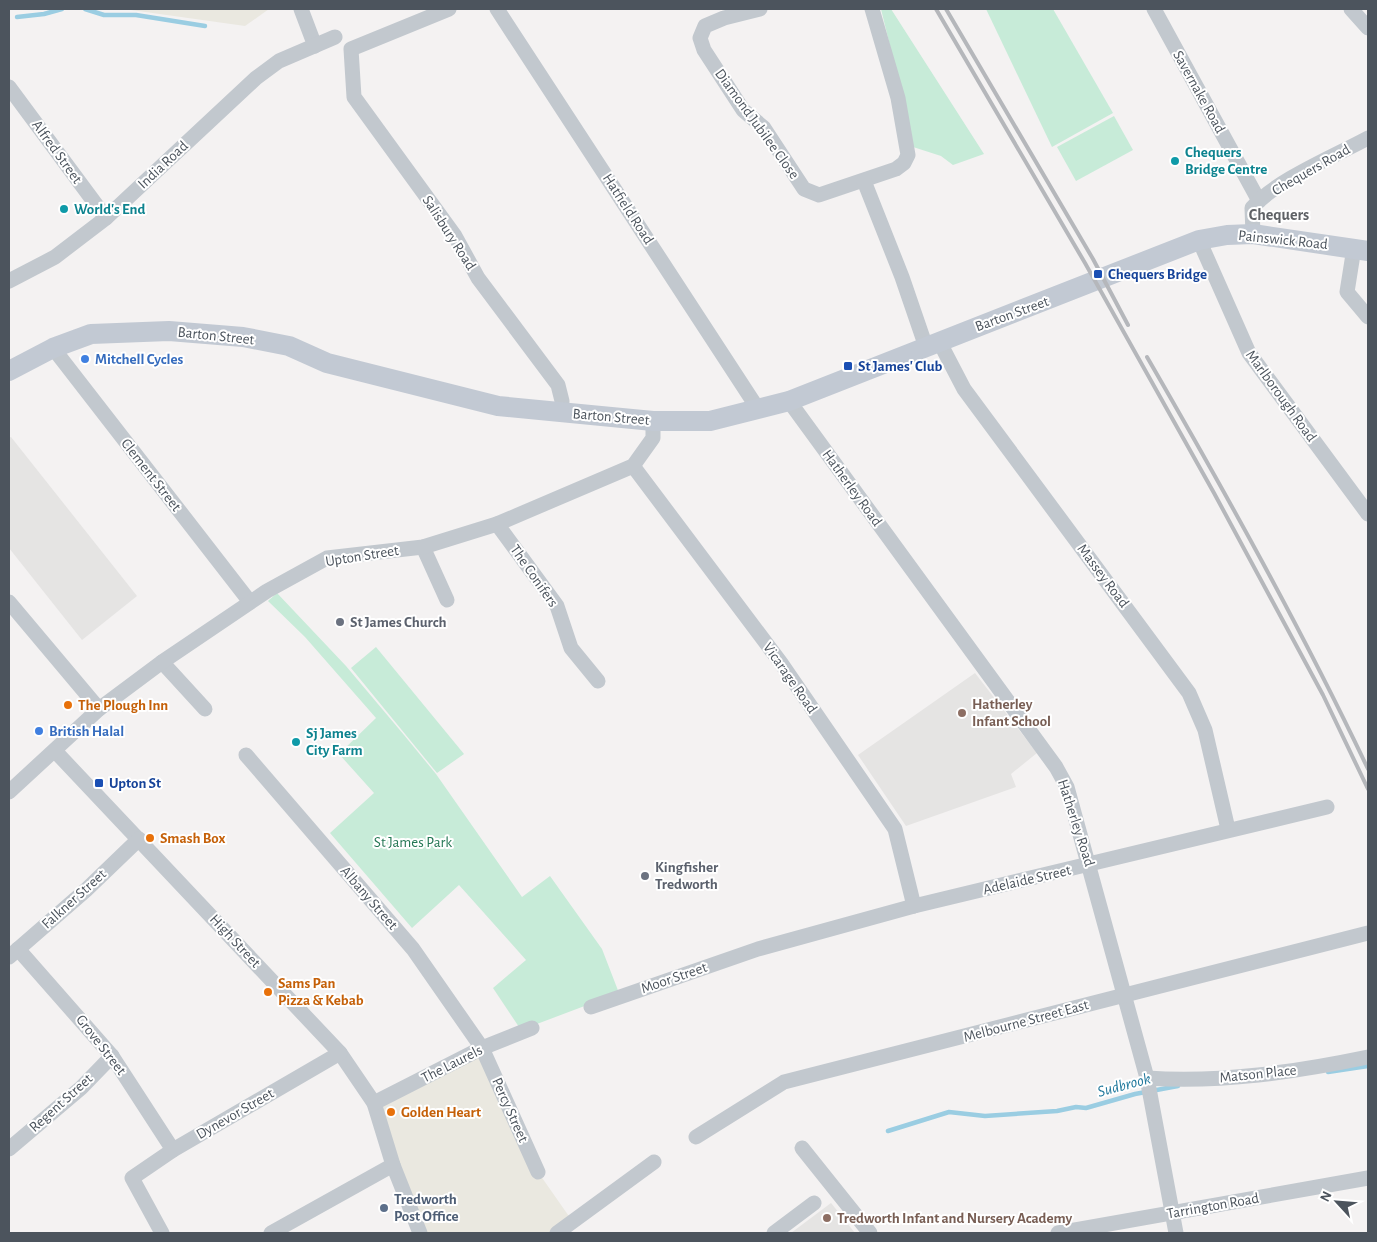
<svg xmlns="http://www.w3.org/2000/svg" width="1377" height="1242" viewBox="0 0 1377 1242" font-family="'Alegreya Sans',sans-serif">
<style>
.commercial{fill:#eae8e0}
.education{fill:#e5e4e3}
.green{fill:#c7ebd8}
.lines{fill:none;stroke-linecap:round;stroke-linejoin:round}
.stream{stroke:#9acde2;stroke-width:4.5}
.street{stroke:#c2c8ce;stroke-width:15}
.secondary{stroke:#c2c9d3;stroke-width:20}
.rail{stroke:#b5b7bb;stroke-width:4}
.culture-dot{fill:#0f9aa8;stroke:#fff;stroke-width:2}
.transit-dot{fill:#1a4fb4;stroke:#fff;stroke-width:2}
.shop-dot{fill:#3f7fe0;stroke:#fff;stroke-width:2}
.worship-dot{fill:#6b7280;stroke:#fff;stroke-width:2}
.food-dot{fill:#e8710a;stroke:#fff;stroke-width:2}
.education-dot{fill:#8d6e63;stroke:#fff;stroke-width:2}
.service-dot{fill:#5c6f8a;stroke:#fff;stroke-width:2}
.labels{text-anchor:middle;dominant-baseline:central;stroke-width:4;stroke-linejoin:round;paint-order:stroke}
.street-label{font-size:15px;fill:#4c545d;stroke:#fff}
.culture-label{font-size:15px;font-weight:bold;fill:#0d838f;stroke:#fff;text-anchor:start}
.transit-label{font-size:15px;font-weight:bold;fill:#164399;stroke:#fff;text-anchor:start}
.shop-label{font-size:15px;font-weight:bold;fill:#366cbe;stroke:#fff;text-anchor:start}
.worship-label{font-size:15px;font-weight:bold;fill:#5b616d;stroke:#fff;text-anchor:start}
.education-label{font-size:15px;font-weight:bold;fill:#785e54;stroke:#fff;text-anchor:start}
.food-label{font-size:15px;font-weight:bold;fill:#c56008;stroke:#fff;text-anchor:start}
.park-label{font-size:15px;fill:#247754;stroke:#fff}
.service-label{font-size:15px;font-weight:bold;fill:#4e5e75;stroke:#fff;text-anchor:start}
.neighbourhood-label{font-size:16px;font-weight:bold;fill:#5f6266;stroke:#fff}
.water-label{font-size:16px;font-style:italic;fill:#20789c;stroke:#fff}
</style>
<rect width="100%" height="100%" fill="#f4f2f2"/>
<g class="commercial">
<path d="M 124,9 L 269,9 L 245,26 Z"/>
<path d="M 482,1048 L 538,1172 L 573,1222 L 557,1233 L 420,1233 L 374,1103 Z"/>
</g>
<g class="education">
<path d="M 11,437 L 137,596 L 82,640 L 9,548 L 9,438 Z"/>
<path d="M 975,673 L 1037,753 L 1011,774 L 1016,787 L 906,826 L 858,755 Z"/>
<path d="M 831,1203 L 855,1233 L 791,1233 Z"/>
</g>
<g class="green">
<path d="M 881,9 L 891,9 L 984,154 L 953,165 L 941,156 L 910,146 L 903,99 Z"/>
<path d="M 986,9 L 1053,9 L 1113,113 L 1052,147 Z"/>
<path d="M 1114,116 L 1133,150 L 1076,181 L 1057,147 Z"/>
<path d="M 277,593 L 346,666 L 404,735 L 436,774 L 522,897 L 550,876 L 602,949 L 619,993 L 521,1030 L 493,988 L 526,960 L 459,885 L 412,928 L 330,833 L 374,793 L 339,754 L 376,718 L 305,637 L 268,601 Z"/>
<path d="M 376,647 L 464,754 L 437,773 L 351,668 Z"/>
</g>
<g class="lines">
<g class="stream">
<path d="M 85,9 L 104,15 L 136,15 L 205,26"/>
<path d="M 17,17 L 44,14 L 62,9"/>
<path d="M 1328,1072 L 1368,1066"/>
<path d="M 888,1131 L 949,1112 L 985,1116 L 1057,1111 L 1076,1107 L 1086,1108 L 1135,1094 L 1178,1086"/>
</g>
<g class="street">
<path d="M 301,9 L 315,46"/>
<path d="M 449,9 L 351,49 L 354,97 L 455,236 L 478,278 L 558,385 L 562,401 L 561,412"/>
<path d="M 497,9 L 758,409"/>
<path d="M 760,9 L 724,18 L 705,26 L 700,38 L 704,50 L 743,110 L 764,128 L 804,189 L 819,195 L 896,169 L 904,163 L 908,155 L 898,98 L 872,9"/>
<path d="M 1154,9 L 1259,201"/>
<path d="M 1351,9 L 1368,28"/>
<path d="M 9,87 L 106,218"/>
<path d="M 864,181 L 902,277 L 926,347"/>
<path d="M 1253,234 L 1252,208 C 1276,180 1335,156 1368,138"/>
<path d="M 1199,240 L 1249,353 L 1368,514"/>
<path d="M 1354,248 L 1347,292 L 1368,317"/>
<path d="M 9,281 L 55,257 L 106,218 L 256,78 L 279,61 L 335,37"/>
<path d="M 939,341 L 964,389 L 1189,693 L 1205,730 L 1228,829"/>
<path d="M 53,348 L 250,602"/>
<path d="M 789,401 L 1056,767 L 1067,787 L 1147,1078 L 1176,1233"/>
<path d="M 633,466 L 781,663 L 895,829 L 914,906"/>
<path d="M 497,524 L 557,606 L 571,648 L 598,681"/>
<path d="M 423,547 L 447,600"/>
<path d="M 9,602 L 99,709"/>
<path d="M 162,662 L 205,709"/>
<path d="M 55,751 L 340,1053 L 374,1103 L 393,1165 L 420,1233"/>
<path d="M 246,755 L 413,949 L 482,1048 L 538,1172"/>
<path d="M 9,792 L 99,709 L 162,662 L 267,591 L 327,558 L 423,547 L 497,524 L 633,466 L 653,438 L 653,421"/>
<path d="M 18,949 L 112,1056 L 173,1150"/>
<path d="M 9,957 L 86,890 L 139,839"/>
<path d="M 591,1007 L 758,949 L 914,906 L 1327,807"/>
<path d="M 1147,1078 C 1221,1083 1296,1072 1368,1057"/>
<path d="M 374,1103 L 482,1048 L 532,1028"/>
<path d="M 696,1137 L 784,1082 L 1368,933"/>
<path d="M 802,1148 L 870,1233"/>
<path d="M 9,1149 L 81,1088 L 112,1056"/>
<path d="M 162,1233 L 132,1178 L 173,1150 L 340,1053"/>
<path d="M 271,1233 L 393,1165"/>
<path d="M 557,1233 L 654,1162"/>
<path d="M 774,1233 L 814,1203"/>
<path d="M 1058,1233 L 1368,1178"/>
</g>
<path class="secondary" d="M 9,371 L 53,348 L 91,334 L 169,331 L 243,337 L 289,346 L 327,363 L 498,406 L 653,421 L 710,421 L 789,401 L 1199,240 L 1227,235 L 1253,234 L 1368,251"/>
<g class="rail">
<path d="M 936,9 L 1085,263 L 1214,493 L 1323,695 L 1368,789"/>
<path d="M 946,9 L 1093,259 L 1128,325"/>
<path d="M 1147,357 C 1225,492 1301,628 1368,769"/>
</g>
</g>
<g class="culture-dot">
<circle cx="1175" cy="161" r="5"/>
<circle cx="64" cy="209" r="5"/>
<circle cx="296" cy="742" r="5"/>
</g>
<g class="transit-dot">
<rect x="1093" y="269" width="10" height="10" rx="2.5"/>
<rect x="843" y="361" width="10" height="10" rx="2.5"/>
<rect x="94" y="778" width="10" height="10" rx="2.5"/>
</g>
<g class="shop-dot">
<circle cx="85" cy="359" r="5"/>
<circle cx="39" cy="731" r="5"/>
</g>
<g class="worship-dot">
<circle cx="340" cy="622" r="5"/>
<circle cx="645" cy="876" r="5"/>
</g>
<g class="food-dot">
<circle cx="68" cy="705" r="5"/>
<circle cx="150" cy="838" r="5"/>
<circle cx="268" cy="992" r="5"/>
<circle cx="391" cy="1112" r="5"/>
</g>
<g class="education-dot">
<circle cx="962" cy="713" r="5"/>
<circle cx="827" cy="1218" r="5"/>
</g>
<circle class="service-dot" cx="384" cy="1208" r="5"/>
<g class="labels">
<g class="street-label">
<text transform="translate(1199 92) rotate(61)">Savernake Road</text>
<text transform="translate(757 124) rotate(54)">Diamond Jubilee Close</text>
<text transform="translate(57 152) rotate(54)">Alfred Street</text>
<text transform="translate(163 165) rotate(-43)">India Road</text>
<text transform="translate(1311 170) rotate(-30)">Chequers Road</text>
<text transform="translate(628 209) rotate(57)">Hatfield Road</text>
<text transform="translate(449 233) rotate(57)">Salisbury Road</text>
<text transform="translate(1283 240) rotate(6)">Painswick Road</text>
<text transform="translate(1012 314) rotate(-20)">Barton Street</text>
<text transform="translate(216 336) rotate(6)">Barton Street</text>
<text transform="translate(1281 396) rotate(54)">Marlborough Road</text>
<text transform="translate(611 417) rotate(5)">Barton Street</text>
<text transform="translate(151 475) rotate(52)">Clement Street</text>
<text transform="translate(852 488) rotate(54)">Hatherley Road</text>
<text transform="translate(362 556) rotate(-9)">Upton Street</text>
<text transform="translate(534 576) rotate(55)">The Conifers</text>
<text transform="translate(1103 576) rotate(53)">Massey Road</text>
<text transform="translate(790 678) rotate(55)">Vicarage Road</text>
<text transform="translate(1076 823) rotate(72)">Hatherley Road</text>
<text transform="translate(1027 880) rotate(-13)">Adelaide Street</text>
<text transform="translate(369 898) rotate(49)">Albany Street</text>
<text transform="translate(74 899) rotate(-42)">Falkner Street</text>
<text transform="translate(235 941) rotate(47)">High Street</text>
<text transform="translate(674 978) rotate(-19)">Moor Street</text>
<text transform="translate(1026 1021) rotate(-15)">Melbourne Street East</text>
<text transform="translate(101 1045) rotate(52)">Grove Street</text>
<text transform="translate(452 1064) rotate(-27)">The Laurels</text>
<text transform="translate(1258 1074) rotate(-6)">Matson Place</text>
<text transform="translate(61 1103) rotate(-42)">Regent Street</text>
<text transform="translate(510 1110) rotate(66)">Percy Street</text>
<text transform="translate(235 1114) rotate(-30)">Dynevor Street</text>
<text transform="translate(1213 1206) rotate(-10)">Tarrington Road</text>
</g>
<g class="culture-label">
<text x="1185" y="152">Chequers<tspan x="1185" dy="17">Bridge Centre</tspan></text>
<text x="74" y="209">World's End</text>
<text x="306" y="733">Sj James<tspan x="306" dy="17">City Farm</tspan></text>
</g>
<g class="transit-label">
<text x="1108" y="274">Chequers Bridge</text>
<text x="858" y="366">St James' Club</text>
<text x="109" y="783">Upton St</text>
</g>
<g class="shop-label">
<text x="95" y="359">Mitchell Cycles</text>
<text x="49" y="731">British Halal</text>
</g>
<g class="worship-label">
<text x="350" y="622">St James Church</text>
<text x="655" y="867">Kingfisher<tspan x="655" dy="17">Tredworth</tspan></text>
</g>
<g class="education-label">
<text x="972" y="704">Hatherley<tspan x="972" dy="17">Infant School</tspan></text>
<text x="837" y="1218">Tredworth Infant and Nursery Academy</text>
</g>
<g class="food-label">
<text x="78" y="705">The Plough Inn</text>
<text x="160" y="838">Smash Box</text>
<text x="278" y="983">Sams Pan<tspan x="278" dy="17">Pizza &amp; Kebab</tspan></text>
<text x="401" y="1112">Golden Heart</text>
</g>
<g class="park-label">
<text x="413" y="842">St James Park</text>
</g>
<g class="service-label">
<text x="394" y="1199">Tredworth<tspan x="394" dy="17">Post Office</tspan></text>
</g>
<g class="neighbourhood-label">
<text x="1279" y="215">Chequers</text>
</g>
<g class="water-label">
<text transform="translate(1124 1085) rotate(-15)">Sudbrook</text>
</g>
</g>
<rect width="1377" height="1242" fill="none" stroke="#4c545d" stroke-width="20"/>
<g transform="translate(1337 1202) rotate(296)" stroke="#ffffff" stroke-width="4" paint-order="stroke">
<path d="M0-4L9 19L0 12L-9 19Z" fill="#4c545d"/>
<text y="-8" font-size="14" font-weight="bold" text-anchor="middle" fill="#4c545d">N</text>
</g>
</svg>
